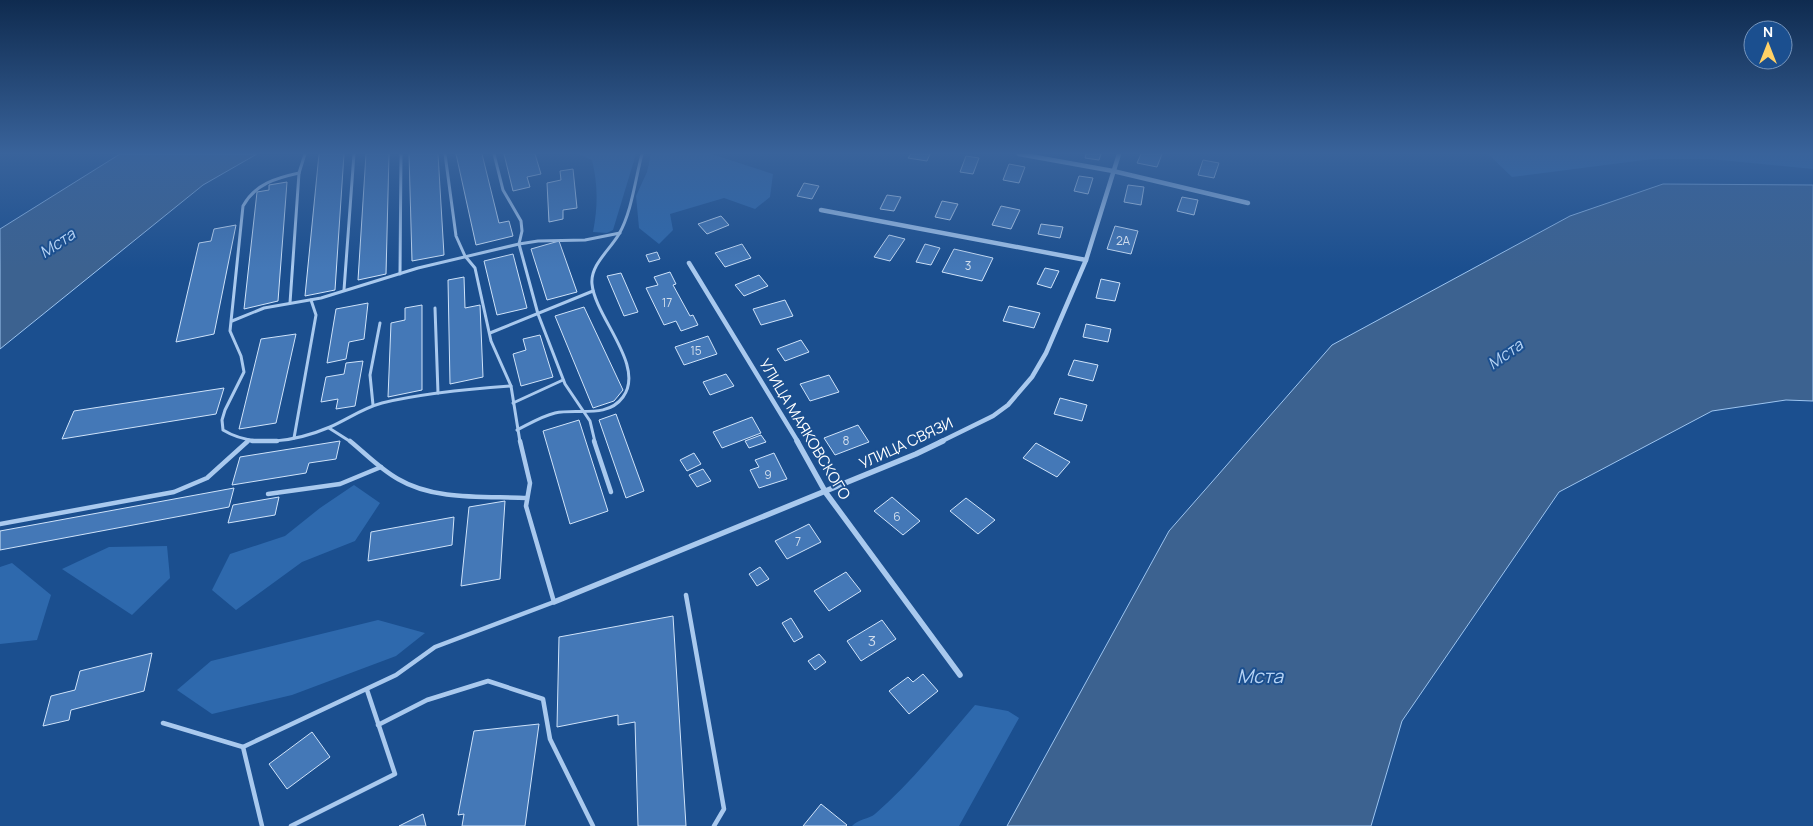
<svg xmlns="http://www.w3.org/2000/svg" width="1813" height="826" viewBox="0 0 1813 826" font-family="Manrope,sans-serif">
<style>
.green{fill:#2e69ad}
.water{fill:#3c6290;stroke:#9cc4f0}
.building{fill:#4478b7;stroke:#cfe3fa}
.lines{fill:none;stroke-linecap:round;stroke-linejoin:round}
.lane-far1{stroke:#a9c9ee;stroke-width:3}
.lane{stroke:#a9c9ee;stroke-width:4.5}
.street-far1{stroke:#a9c9ee;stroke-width:4.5}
.street{stroke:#a9c9ee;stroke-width:5.5}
.labels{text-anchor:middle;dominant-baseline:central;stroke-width:4;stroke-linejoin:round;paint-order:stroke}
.number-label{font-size:12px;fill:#d0dded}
.street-label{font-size:15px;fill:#fff;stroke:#1b4f8f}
.near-number-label{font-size:15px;fill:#d0dded}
.water-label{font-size:16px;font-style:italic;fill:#b5d3f5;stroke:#1b4f8f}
.near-water-label{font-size:19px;font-style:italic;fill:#b5d3f5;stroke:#1b4f8f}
</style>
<rect width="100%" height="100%" fill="#1b4f8f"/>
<g class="green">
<path d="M 578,154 L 636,154 L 613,230 L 607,233 L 593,232 C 598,207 598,185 592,160 Z"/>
<path d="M 651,154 L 711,154 L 773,174 L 770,197 L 755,209 L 724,198 L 670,214 L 673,230 L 659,244 L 639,228 L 636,196 L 647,172 Z"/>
<path d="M 1488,154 L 1813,154 L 1813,169 L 1710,159 L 1652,159 L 1512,177 Z"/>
<path d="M 354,485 L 380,503 L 355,541 L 302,562 L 236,610 L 212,590 L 230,554 L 285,536 L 320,508 Z"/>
<path d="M 167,546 L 170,578 L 132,615 L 62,569 L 109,547 Z"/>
<path d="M 12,563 L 51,595 L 37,640 L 0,644 L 0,567 Z"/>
<path d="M 378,620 L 425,633 L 396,656 L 292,695 L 212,714 L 177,690 L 211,661 Z"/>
<path d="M 975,705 L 1008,711 L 1019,718 L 959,826 L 852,826 C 858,819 869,819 875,814 C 912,782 943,742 975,705 Z"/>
</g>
<g class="water">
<path d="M 120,154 L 257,154 L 203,185 L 0,349 L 0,229 Z"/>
<path d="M 1663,184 L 1813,185 L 1813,401 L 1786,400 L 1712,411 L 1559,492 L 1402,721 L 1371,826 L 1007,826 L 1169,531 L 1332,345 L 1570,216 Z"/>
</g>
<g class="building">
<path d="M 319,154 L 344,154 L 335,290 L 305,296 Z"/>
<path d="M 366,154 L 389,154 L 386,274 L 358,280 Z"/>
<path d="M 409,154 L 438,154 L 444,255 L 412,261 Z"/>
<path d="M 456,154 L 482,154 L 499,223 L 509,221 L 513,236 L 476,245 Z"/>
<path d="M 504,154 L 535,154 L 541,174 L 527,177 L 530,187 L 513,191 Z"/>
<path d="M 911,154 L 930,154 L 927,161 L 908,158 Z"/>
<path d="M 1086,154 L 1101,154 L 1099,160 L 1085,158 Z"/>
<path d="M 1141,154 L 1162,154 L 1157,167 L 1137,163 Z"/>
<path d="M 966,156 L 979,158 L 973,174 L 960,172 Z"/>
<path d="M 1203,160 L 1219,163 L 1214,178 L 1198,175 Z"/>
<path d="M 1009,164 L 1025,167 L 1019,183 L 1003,180 Z"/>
<path d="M 573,169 L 577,208 L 563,210 L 563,219 L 549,222 L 547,183 L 561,180 L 560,171 Z"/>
<path d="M 1079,176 L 1093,178 L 1088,194 L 1074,191 Z"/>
<path d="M 287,182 L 278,301 L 244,309 L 257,192 L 269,190 L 269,185 Z"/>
<path d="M 804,183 L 819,186 L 812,199 L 797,196 Z"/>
<path d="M 1128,185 L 1144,187 L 1141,205 L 1124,202 Z"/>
<path d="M 887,195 L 901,197 L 894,211 L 880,209 Z"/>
<path d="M 1182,197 L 1198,200 L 1194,215 L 1177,211 Z"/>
<path d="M 942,201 L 958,204 L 950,220 L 935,217 Z"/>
<path d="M 1001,206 L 1020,210 L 1011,229 L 992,225 Z"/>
<path d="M 721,216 L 729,225 L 707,234 L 698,224 Z"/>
<path d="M 1041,224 L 1063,227 L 1060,238 L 1038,234 Z"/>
<path d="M 236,225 L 214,334 L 176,342 L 199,243 L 211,241 L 214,229 Z"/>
<path d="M 1115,226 L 1138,231 L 1131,254 L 1107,249 Z"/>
<path d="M 889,235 L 905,239 L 890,261 L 874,257 Z"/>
<path d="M 559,241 L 577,292 L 547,300 L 531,249 Z"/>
<path d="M 742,244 L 751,258 L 725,267 L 715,253 Z"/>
<path d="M 925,244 L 940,248 L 931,265 L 916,262 Z"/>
<path d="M 954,249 L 993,258 L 982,281 L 942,272 Z"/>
<path d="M 657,252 L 660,259 L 649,262 L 646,255 Z"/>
<path d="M 513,254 L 527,308 L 497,315 L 484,261 Z"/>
<path d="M 1045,268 L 1059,271 L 1051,288 L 1037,284 Z"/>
<path d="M 670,272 L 676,284 L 673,285 L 690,316 L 693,315 L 698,325 L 681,331 L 676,321 L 664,325 L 646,288 L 658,285 L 654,277 Z"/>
<path d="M 621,273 L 638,312 L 624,316 L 607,276 Z"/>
<path d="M 759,275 L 768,286 L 744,296 L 735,285 Z"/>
<path d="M 464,277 L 465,308 L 480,305 L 483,377 L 450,384 L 448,280 Z"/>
<path d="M 1101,279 L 1120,283 L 1115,301 L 1096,298 Z"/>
<path d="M 785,300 L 793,316 L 761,325 L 753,309 Z"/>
<path d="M 368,303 L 364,339 L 349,342 L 346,359 L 327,363 L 336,309 Z"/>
<path d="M 422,305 L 422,390 L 388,397 L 391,323 L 405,320 L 405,308 Z"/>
<path d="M 1009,306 L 1040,313 L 1034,328 L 1003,321 Z"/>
<path d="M 584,307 L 623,390 L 614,401 L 593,408 L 555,316 Z"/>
<path d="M 1086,324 L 1111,329 L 1108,342 L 1083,337 Z"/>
<path d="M 296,334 L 276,423 L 239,429 L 261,339 Z"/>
<path d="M 540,335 L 553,377 L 521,386 L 513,354 L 526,350 L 523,339 Z"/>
<path d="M 708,336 L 717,354 L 684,365 L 675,347 Z"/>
<path d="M 801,340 L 809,352 L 785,361 L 777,349 Z"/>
<path d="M 1074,360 L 1098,365 L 1093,381 L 1068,375 Z"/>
<path d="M 363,361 L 355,406 L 336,409 L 338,399 L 321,402 L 326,377 L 344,374 L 346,363 Z"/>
<path d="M 726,374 L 734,386 L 710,395 L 703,382 Z"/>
<path d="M 829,375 L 839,392 L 810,401 L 800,384 Z"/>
<path d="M 224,388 L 216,414 L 62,439 L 74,411 Z"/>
<path d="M 1060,398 L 1087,405 L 1082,421 L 1054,414 Z"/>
<path d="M 616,414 L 644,491 L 626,498 L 599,420 Z"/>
<path d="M 752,417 L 761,433 L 722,448 L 713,432 Z"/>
<path d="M 579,420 L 608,511 L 570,524 L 543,431 Z"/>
<path d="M 858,425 L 869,442 L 835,455 L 824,438 Z"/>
<path d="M 761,435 L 766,442 L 749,448 L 745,441 Z"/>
<path d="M 340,441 L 336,459 L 309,463 L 306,473 L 232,485 L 240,457 Z"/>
<path d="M 1036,443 L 1070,462 L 1057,477 L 1023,458 Z"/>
<path d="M 694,453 L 701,464 L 687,471 L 680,460 Z"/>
<path d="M 774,453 L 787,479 L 759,488 L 750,470 L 759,467 L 755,460 Z"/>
<path d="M 703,469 L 711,481 L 697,487 L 689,475 Z"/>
<path d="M 234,488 L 229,507 L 0,550 L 0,531 Z"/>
<path d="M 279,497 L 275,515 L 228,523 L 233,505 Z"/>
<path d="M 892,497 L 920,521 L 903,535 L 874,511 Z"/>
<path d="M 966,498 L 995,520 L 978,534 L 950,511 Z"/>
<path d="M 505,501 L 500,579 L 461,586 L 469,507 Z"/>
<path d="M 454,517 L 452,545 L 368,561 L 371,532 Z"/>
<path d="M 809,524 L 821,542 L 787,559 L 775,541 Z"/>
<path d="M 760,567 L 769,579 L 757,586 L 749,574 Z"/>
<path d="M 846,572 L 861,591 L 829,611 L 814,591 Z"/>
<path d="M 673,616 L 686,826 L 638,826 L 635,722 L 618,725 L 618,715 L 557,727 L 559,637 Z"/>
<path d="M 791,618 L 803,637 L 794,642 L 782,623 Z"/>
<path d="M 882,620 L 896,639 L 861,661 L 847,641 Z"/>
<path d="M 152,653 L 144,691 L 71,710 L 69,720 L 43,726 L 51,696 L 75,690 L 80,671 Z"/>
<path d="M 819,654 L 826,662 L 815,670 L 808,661 Z"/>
<path d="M 923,674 L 938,691 L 909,714 L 889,691 L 908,677 L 913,682 Z"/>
<path d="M 539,724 L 525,826 L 462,826 L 464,814 L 458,815 L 474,731 Z"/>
<path d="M 312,732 L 330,757 L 287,789 L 269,764 Z"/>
<path d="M 821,804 L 847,825 L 846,826 L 803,826 Z"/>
<path d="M 423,814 L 426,826 L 399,826 Z"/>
</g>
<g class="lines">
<g class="lane-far1">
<path d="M 445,154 L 456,236 L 465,256 L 475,268 L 491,341 L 511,386 L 520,442"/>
<path d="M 494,154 L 503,190 L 521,221 L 522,231 L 519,244 L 538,314 L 565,384 L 590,421 L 595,442"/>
<path d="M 299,173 C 276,178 255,184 243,206 L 230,331 L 241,356 L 244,372 L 225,410 L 222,420 L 223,430 C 254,449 297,441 330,427 C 348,419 363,408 382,403 C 424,393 468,389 511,386"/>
<path d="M 400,274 L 401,154"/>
<path d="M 344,290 L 354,154"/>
<path d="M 290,303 L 299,173 L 305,154"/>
<path d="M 435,308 L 438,393"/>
<path d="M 232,321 L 264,308 L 321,298 L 418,268 L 519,244 L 538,241 L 585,240 L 620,233"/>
<path d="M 490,333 L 593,291"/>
<path d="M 513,403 L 563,380"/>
<path d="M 373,405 L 370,375 L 380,323"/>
<path d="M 329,428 L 351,442"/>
<path d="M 517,430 C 529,424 542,416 555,413 C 577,408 607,419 623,397 C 646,366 595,317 592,284 C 590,265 610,250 619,234 C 632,211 635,180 642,154"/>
<path d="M 294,438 L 316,315 L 311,300"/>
<path d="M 247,442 L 249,440"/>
</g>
<g class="lane">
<path d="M 252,441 L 277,441"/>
<path d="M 350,441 C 366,454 380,469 398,479 C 435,501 485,496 527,498"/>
<path d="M 594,441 L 611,492"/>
<path d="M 268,494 L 340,484 L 381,467"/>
<path d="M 0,524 L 174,492 L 207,478 L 248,441"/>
<path d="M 686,595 L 724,809 L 714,826"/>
<path d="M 163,723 L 243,747 L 396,675 L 435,647 L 554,602 L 526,506 L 530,483 L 520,441"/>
<path d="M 378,725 L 427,700 L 488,681 L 543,699 L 550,739 L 593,826"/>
<path d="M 243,747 L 262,826"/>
<path d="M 291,826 L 395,774 L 367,690"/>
</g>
<g class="street-far1">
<path d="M 1019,154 L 1113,171 L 1248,203"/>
<path d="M 821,210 L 1086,260"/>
<path d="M 689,263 L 798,442"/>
<path d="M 940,442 L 993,416 L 1008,405 L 1032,377 L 1046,353 L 1086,260 L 1119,154"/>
</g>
<g class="street">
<path d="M 797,441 L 826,493 L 960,675"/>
<path d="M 554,602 L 916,454 L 943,441"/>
</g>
</g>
<linearGradient id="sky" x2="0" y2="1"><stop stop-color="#0f2b4f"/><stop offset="0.57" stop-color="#39639b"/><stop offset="1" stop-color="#39639b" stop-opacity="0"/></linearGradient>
<rect width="1813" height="269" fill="url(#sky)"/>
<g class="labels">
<g class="number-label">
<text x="1123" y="240">2А</text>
<text x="968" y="265">3</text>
<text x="667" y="302">17</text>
<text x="696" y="350">15</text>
<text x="846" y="440">8</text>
<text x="768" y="474">9</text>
<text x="897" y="516">6</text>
<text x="798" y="541">7</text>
</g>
<g class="street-label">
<text transform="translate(805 429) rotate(59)">УЛИЦА МАЯКОВСКОГО</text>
<text transform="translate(906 443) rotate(-25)">УЛИЦА СВЯЗИ</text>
</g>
<g class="near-number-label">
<text x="872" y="640">3</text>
</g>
<g class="water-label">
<text transform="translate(57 243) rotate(-34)">Мста</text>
<text transform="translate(1505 354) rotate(-36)">Мста</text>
</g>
<g class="near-water-label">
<text x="1260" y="676">Мста</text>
</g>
</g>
<g transform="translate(1768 45)"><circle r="24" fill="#1b4f8f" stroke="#7695bc"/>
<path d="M0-4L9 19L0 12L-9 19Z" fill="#ffd166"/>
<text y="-8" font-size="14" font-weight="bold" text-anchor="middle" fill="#ffffff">N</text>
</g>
</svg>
